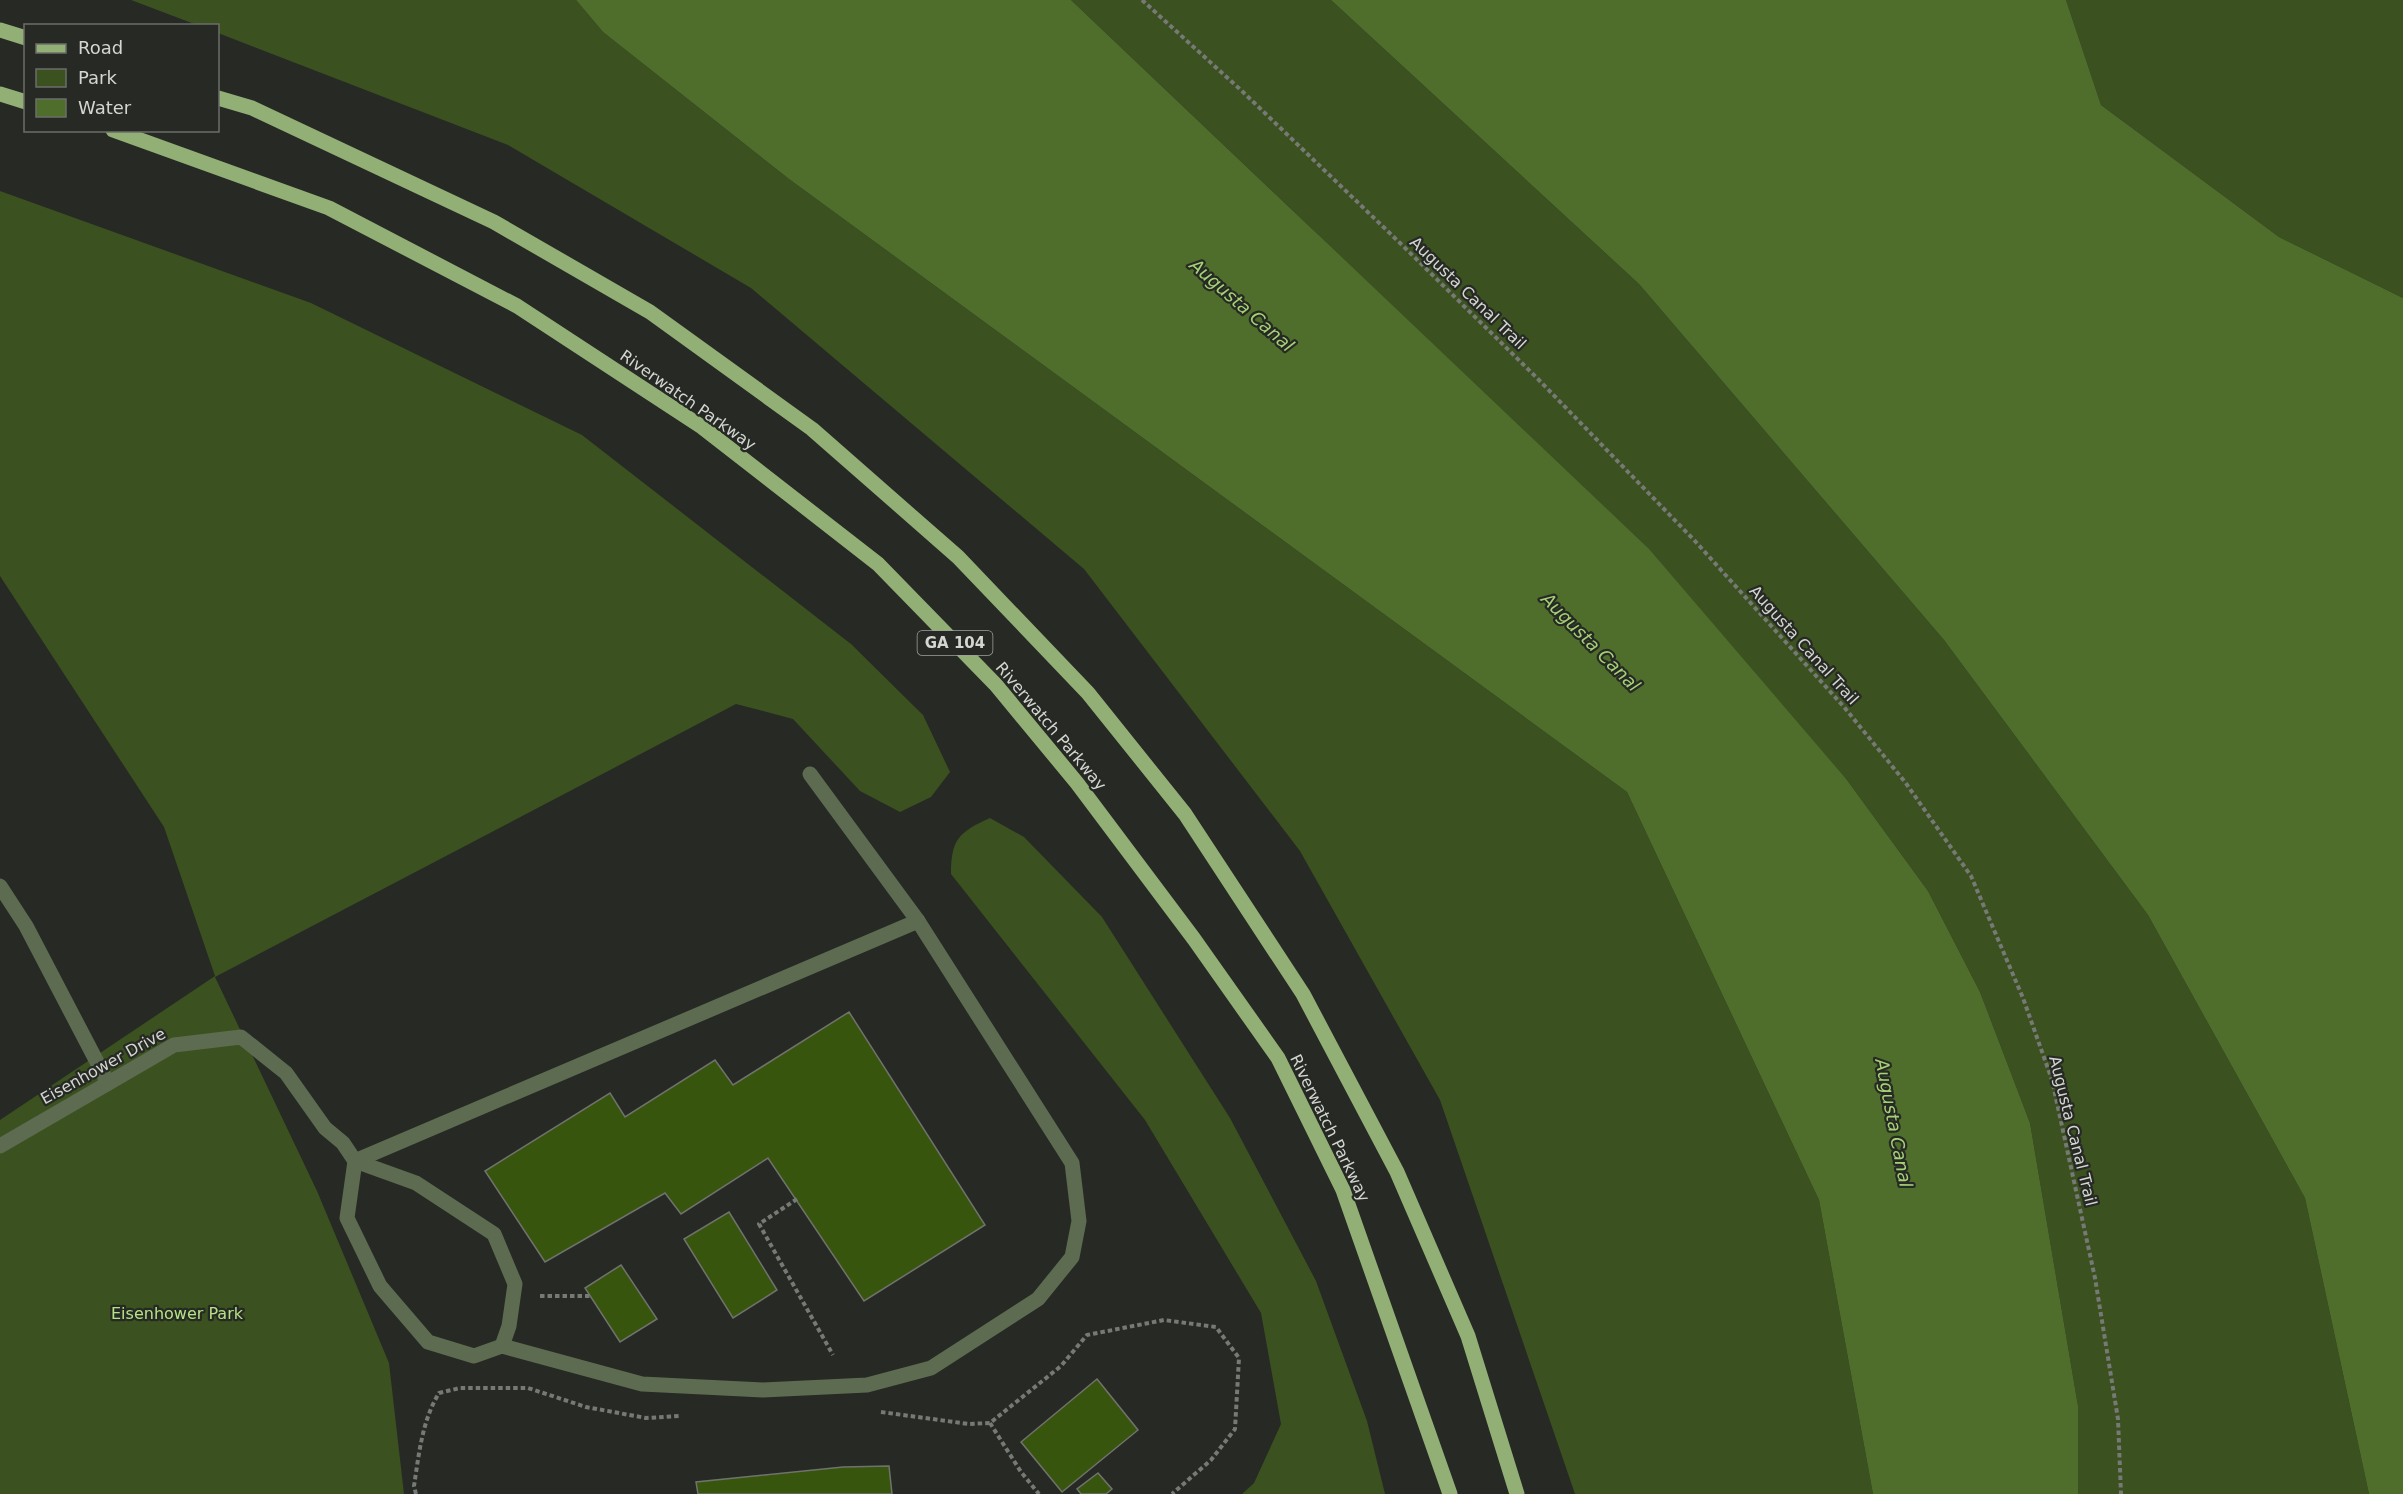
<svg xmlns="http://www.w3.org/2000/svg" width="2403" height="1494" viewBox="0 0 2403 1494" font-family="'DejaVu Sans',sans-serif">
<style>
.green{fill:#3b5120}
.water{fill:#4f6e2b}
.building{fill:#38550e;stroke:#70736d;stroke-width:1.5}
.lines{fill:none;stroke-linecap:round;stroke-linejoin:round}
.path{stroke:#767974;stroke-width:4;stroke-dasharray:4.5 3;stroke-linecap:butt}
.minor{stroke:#5d6b50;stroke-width:15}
.major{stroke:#92af75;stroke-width:15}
.labels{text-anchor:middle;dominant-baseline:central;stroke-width:4.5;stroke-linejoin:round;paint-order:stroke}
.shield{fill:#262924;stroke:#a0a29e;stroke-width:1.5}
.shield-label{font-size:15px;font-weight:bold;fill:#d4d6d2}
.street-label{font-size:16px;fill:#d4d6d2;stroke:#262924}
.park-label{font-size:16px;fill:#b4e284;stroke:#262924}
.water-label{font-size:18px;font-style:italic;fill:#a5d275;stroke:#262924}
</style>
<rect width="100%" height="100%" fill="#262924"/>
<g class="green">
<path d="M 131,0 L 576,0 L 603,32 L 789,179 L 1627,792 L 1819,1200 L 1873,1494 L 1575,1494 L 1440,1100 L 1300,851 L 1084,569 L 751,288 L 508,145 L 218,33 L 218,26 L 197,25 Z"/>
<path d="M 1071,0 L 1331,0 L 1639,284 L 1944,640 L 2148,915 L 2305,1198 L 2369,1494 L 2078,1494 L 2078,1406 L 2030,1123 L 1980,992 L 1928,891 L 1847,780 L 1311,228 Z"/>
<path d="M 2066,0 L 2403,0 L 2403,298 L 2279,237 L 2101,105 Z"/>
<path d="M 0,191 L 311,303 L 582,435 L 851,644 L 923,715 L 950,772 L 931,797 L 900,812 L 860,791 L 793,719 L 736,704 L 215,977 L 317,1191 L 389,1363 L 404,1494 L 0,1494 L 0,1120 L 215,976 L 164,827 L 0,576 Z"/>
<path d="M 990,818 L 1024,837 L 1102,917 L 1230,1118 L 1316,1281 L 1367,1421 L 1385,1494 L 1242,1494 L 1254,1483 L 1281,1424 L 1261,1313 L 1145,1120 L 951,874 C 951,839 959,832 990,818 Z"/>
</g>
<g class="water">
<path d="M 576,0 L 1071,0 L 1649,549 L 1847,780 L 1928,891 L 1980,992 L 2030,1123 L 2078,1406 L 2078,1494 L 1873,1494 L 1819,1200 L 1627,792 L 789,179 L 603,32 Z"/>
<path d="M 1331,0 L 2066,0 L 2101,105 L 2279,237 L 2403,298 L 2403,1494 L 2369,1494 L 2305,1198 L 2148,915 L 1944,640 L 1639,284 Z"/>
</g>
<g class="building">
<path d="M 849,1012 L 985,1225 L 864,1301 L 768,1158 L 681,1214 L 665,1193 L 545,1262 L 485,1171 L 610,1093 L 625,1117 L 715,1060 L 733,1085 Z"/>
<path d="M 729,1212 L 777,1290 L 733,1318 L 684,1239 Z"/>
<path d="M 621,1265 L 657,1319 L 620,1342 L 585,1288 Z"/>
<path d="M 1097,1379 L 1138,1430 L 1062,1492 L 1021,1442 Z"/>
<path d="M 889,1466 L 892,1494 L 698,1494 L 696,1482 L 843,1467 Z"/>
<path d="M 1098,1473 L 1112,1489 L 1106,1494 L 1081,1494 L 1077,1489 Z"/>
</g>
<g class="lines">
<g class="path">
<path d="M 1142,0 L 1243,92 L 1400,243 L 1537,378 L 1695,541 L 1844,707 L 1905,782 L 1971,876 L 2023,998 L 2052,1080 L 2095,1278 L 2118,1419 L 2121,1494"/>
<path d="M 797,1199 L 759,1224 L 833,1355"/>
<path d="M 540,1296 L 590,1296"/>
<path d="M 881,1412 L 969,1424 L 990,1423 L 1061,1366 L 1087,1335 L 1164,1320 L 1216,1327 L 1239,1358 L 1235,1429 L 1211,1460 L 1172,1494"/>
<path d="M 990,1423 L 1021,1472 L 1039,1494"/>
<path d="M 416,1494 L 414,1486 C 419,1454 422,1421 439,1393 L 460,1388 L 528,1388 L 586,1407 L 646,1418 L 679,1416"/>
</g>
<g class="minor">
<path d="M 0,886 L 26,926 L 108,1083"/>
<path d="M 0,1146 L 174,1045 L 241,1037 L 286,1073 L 325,1128 L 343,1143 L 355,1161"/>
<path d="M 355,1161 L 347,1218 L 380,1286 L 428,1342 L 474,1356 L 502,1346 L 642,1384 L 763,1390 L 867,1385 L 931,1368 L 1038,1299 L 1072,1257 L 1079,1221 L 1072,1163 L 918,921 L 810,774"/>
<path d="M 355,1161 L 918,921"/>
<path d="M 355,1161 L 416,1183 L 494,1234 L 515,1284 L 509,1326 L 502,1346"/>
</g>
<g class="major">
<path d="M 0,30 L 26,38"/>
<path d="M 0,94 L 26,102"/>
<path d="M 218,98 L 252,108 L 494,222 L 650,312 L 812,429 L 958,557 L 1088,693 L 1185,814 L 1303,994 L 1397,1172 L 1468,1336 L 1517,1494"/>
<path d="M 113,130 L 329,208 L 517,306 L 702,427 L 878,564 L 996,685 L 1077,783 L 1194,939 L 1278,1058 L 1343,1190 L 1450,1494"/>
</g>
</g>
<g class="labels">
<rect class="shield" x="917.5" y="631" width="75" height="24" rx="4.5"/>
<g class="shield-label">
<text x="955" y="643">GA 104</text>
</g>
<g class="street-label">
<text transform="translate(1468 293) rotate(44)">Augusta Canal Trail</text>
<text transform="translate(688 400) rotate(35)">Riverwatch Parkway</text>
<text transform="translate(1804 645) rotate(48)">Augusta Canal Trail</text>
<text transform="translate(1051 726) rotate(50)">Riverwatch Parkway</text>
<text transform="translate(103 1066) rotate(-29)">Eisenhower Drive</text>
<text transform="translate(1330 1128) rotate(64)">Riverwatch Parkway</text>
<text transform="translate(2073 1131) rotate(76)">Augusta Canal Trail</text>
</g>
<g class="park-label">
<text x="177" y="1313">Eisenhower Park</text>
</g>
<g class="water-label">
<text transform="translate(1242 305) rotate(41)">Augusta Canal</text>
<text transform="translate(1591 642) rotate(45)">Augusta Canal</text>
<text transform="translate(1894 1123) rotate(79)">Augusta Canal</text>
</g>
</g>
<rect x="24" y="24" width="195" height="108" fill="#262924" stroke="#6c6e6a" stroke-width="1.5"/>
<rect x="36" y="44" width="30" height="9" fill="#92af75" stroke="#6c6e6a" stroke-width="1.5"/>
<text x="78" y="54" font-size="18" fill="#d4d6d2">Road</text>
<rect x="36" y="69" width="30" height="18" fill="#3b5120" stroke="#6c6e6a" stroke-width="1.5"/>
<text x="78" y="84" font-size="18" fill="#d4d6d2">Park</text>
<rect x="36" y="99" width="30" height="18" fill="#4f6e2b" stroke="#6c6e6a" stroke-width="1.5"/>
<text x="78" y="114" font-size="18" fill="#d4d6d2">Water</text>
</svg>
